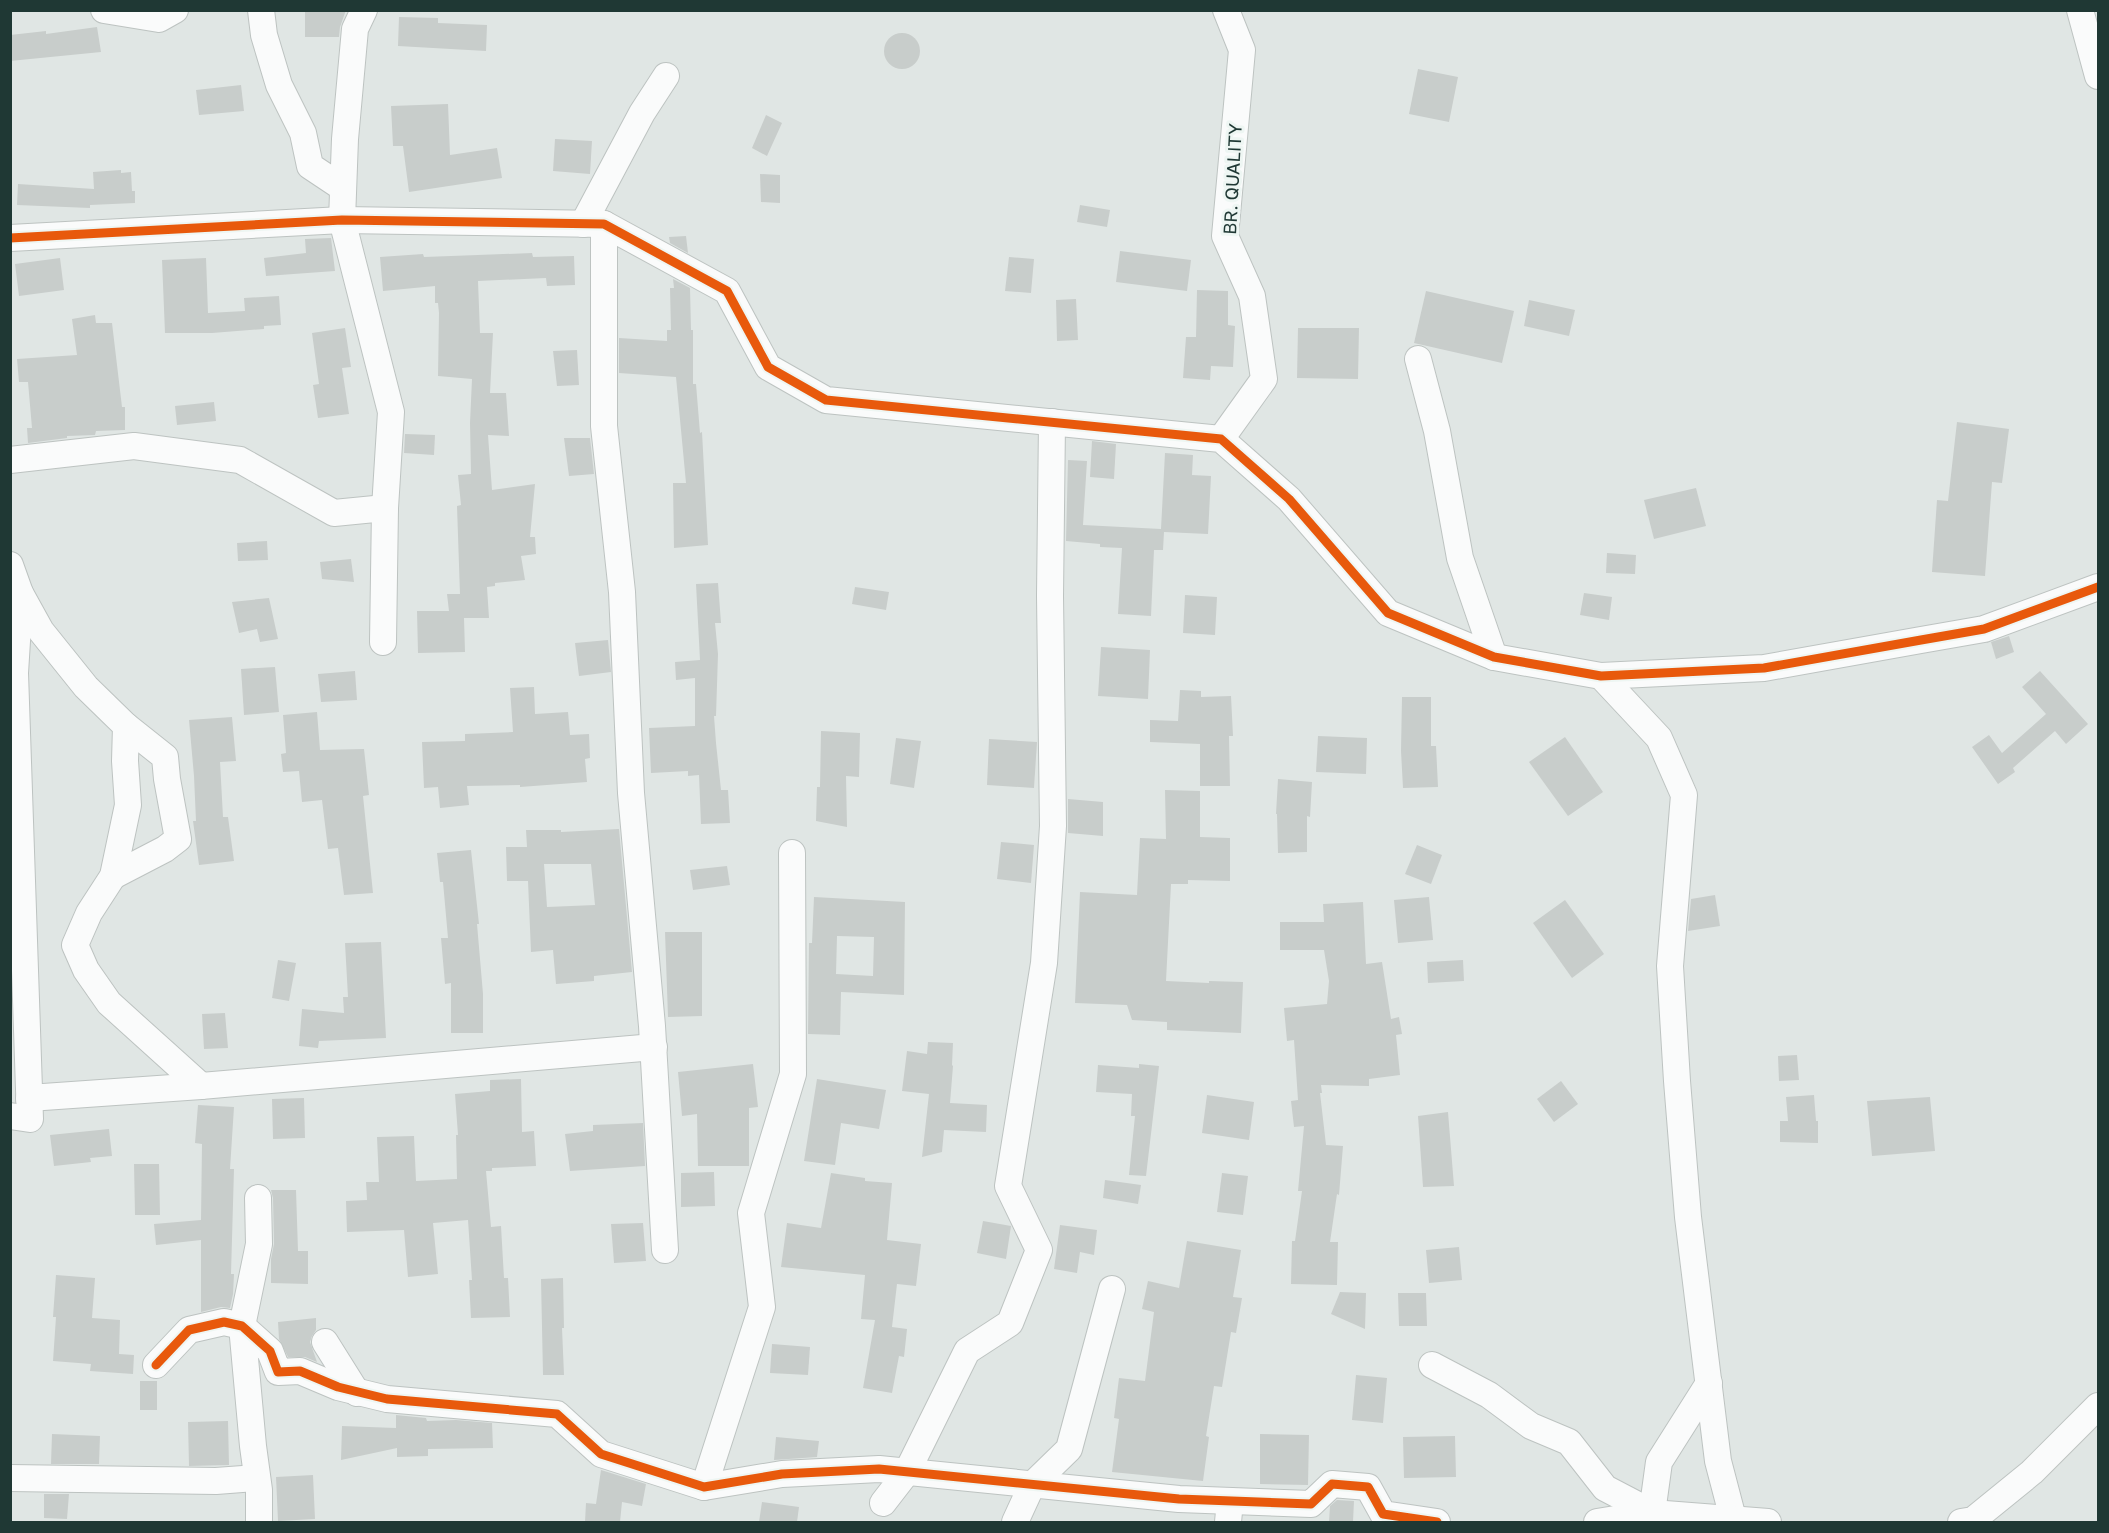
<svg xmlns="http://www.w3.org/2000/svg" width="2109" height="1533" viewBox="0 0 2109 1533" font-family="'Golos Text',sans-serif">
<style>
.building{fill:#c8cdcb;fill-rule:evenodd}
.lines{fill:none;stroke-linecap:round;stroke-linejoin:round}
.minor-casing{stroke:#bdc3c1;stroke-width:28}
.minor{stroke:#fafbfb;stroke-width:26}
.cycleway-casing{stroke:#eef6f3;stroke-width:13}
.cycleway{stroke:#e8590c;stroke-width:9}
.labels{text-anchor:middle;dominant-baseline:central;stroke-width:6;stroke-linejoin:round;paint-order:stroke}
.street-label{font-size:18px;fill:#1f3834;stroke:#eef6f3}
</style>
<rect width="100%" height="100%" fill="#e0e6e4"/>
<g class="building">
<path d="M 305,10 L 346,10 L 340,27 L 339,37 L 305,37 Z"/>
<path d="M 399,17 L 438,18 L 438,23 L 487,25 L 486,51 L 398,46 Z"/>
<path d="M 97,27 L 101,52 L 10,61 L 10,35 L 46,31 L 46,34 Z"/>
<circle cx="902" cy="51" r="18"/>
<path d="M 1418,69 L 1458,77 L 1449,122 L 1409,114 Z"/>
<path d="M 241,85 L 244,111 L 199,115 L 196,90 Z"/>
<path d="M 448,104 L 450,155 L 497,148 L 502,178 L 409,192 L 403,146 L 393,146 L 391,106 Z"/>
<path d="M 766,115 L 782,123 L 767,156 L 752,148 Z"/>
<path d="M 555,139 L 592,141 L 590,174 L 553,171 Z"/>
<path d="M 121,170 L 121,173 L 131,172 L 132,191 L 135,191 L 135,203 L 90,205 L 90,208 L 17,205 L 18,184 L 94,189 L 93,172 Z"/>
<path d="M 760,174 L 780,175 L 780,203 L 761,202 Z"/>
<path d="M 1080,205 L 1110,210 L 1107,227 L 1077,222 Z"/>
<path d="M 686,236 L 688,253 L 670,243 L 669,237 Z"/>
<path d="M 331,238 L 335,271 L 266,276 L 264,258 L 306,253 L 305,239 Z"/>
<path d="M 1120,251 L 1191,260 L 1187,291 L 1116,282 Z"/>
<path d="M 532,253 L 533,257 L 574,256 L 575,285 L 547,286 L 546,278 L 478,281 L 480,333 L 493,333 L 490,393 L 506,393 L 509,436 L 488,435 L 492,490 L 535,484 L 530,537 L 535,537 L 536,554 L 521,556 L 525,580 L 495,583 L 495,586 L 487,587 L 489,618 L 464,618 L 465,652 L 418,653 L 417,611 L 449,611 L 447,594 L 460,594 L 457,506 L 461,505 L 458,475 L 471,474 L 470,423 L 472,379 L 438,376 L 439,313 L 438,303 L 435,303 L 435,286 L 383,291 L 380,257 L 423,254 L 424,257 Z"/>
<path d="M 1009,257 L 1034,259 L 1031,293 L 1005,291 Z"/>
<path d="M 60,258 L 64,290 L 19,296 L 15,264 Z"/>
<path d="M 206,258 L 208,313 L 245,311 L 244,298 L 279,296 L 281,325 L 264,326 L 264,329 L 212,333 L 165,333 L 162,260 Z"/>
<path d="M 673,279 L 690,288 L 691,330 L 693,330 L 693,384 L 696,384 L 700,433 L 702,432 L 708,545 L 674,548 L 673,483 L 686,483 L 676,377 L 619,373 L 619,338 L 667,341 L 667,330 L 671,330 L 670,288 L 674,288 Z"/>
<path d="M 1197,290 L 1228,291 L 1228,325 L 1235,326 L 1233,367 L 1211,366 L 1210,380 L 1183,378 L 1186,337 L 1196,337 Z"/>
<path d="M 1426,291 L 1514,311 L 1502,363 L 1414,343 Z"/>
<path d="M 1076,299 L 1078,340 L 1057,341 L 1056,300 Z"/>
<path d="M 1529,300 L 1575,310 L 1569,336 L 1524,326 Z"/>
<path d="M 95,315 L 96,323 L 112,323 L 122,407 L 125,407 L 125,430 L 96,431 L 95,435 L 67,436 L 67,438 L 28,443 L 27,428 L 32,428 L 28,382 L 19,382 L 17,359 L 77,355 L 72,319 Z"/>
<path d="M 345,328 L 351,367 L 342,368 L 349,414 L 318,418 L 313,385 L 319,384 L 312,333 Z"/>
<path d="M 1298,328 L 1359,328 L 1358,379 L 1297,378 Z"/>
<path d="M 577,350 L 579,385 L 557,386 L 553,351 Z"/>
<path d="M 214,402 L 216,421 L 177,425 L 175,406 Z"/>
<path d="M 1957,422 L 2009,429 L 2002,483 L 1992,482 L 1985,576 L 1932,572 L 1937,500 L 1948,501 Z"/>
<path d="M 405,434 L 435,435 L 434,455 L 404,453 Z"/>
<path d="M 564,438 L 590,438 L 594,474 L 569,476 Z"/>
<path d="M 1092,441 L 1116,444 L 1114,479 L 1090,477 Z"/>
<path d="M 1165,453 L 1193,455 L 1192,475 L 1211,476 L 1208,534 L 1164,532 L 1163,550 L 1154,550 L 1151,616 L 1118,614 L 1122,548 L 1100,547 L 1100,544 L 1066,541 L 1068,460 L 1087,461 L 1083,525 L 1161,529 Z"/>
<path d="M 1696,488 L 1706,526 L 1654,539 L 1644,500 Z"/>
<path d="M 267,541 L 268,560 L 238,561 L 237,543 Z"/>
<path d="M 1607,553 L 1636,555 L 1635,574 L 1606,573 Z"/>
<path d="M 351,559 L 354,582 L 322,579 L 320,562 Z"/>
<path d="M 718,583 L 721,623 L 715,623 L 718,654 L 716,716 L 714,716 L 716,743 L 721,790 L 728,790 L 730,823 L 701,824 L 699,775 L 688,776 L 688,771 L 651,773 L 649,728 L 695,726 L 695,678 L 676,680 L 675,662 L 700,660 L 696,584 Z"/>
<path d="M 855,587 L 889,592 L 886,610 L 852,604 Z"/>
<path d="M 1584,593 L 1612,597 L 1609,620 L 1580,615 Z"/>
<path d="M 1185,595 L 1217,597 L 1215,635 L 1183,633 Z"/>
<path d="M 269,598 L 278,639 L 260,642 L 257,629 L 239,633 L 232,602 Z"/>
<path d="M 2009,636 L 2014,652 L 1996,659 L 1991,642 Z"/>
<path d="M 608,640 L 611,672 L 579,676 L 575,643 Z"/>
<path d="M 1101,647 L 1150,650 L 1148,699 L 1098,696 Z"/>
<path d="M 275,667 L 279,712 L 244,715 L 241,669 Z"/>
<path d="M 355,671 L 357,700 L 321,702 L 318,674 Z"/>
<path d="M 2040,671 L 2088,724 L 2066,744 L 2055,731 L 2013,768 L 2015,772 L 1998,784 L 1972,747 L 1989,735 L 2002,753 L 2046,714 L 2022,687 Z"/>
<path d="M 534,687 L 535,714 L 568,712 L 570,735 L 589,734 L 590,758 L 585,759 L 587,782 L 520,787 L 520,785 L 467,786 L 469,805 L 440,808 L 438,787 L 424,788 L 422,742 L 465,741 L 465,734 L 513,732 L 510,688 Z"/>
<path d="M 1180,690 L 1201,691 L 1201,697 L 1231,696 L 1233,736 L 1229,736 L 1230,786 L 1200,786 L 1200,744 L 1150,742 L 1150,720 L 1178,721 Z"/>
<path d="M 1402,697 L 1431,697 L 1431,746 L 1436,746 L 1438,787 L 1403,788 L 1401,751 Z"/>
<path d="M 317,712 L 320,750 L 364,749 L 369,795 L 363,796 L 373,893 L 344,895 L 338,848 L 328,849 L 322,800 L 302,802 L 299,771 L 283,772 L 281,754 L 286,753 L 283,715 Z"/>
<path d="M 232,717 L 236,761 L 220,762 L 223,817 L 228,817 L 234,861 L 199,865 L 193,821 L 196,821 L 194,776 L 189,720 Z"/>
<path d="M 821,731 L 860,733 L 859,777 L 846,776 L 847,827 L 816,821 L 817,787 L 820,787 Z"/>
<path d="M 1318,736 L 1367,738 L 1366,774 L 1316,772 Z"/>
<path d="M 1565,737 L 1603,792 L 1568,816 L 1529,762 Z"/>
<path d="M 896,738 L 921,741 L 914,788 L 890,784 Z"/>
<path d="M 989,739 L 1037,742 L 1034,788 L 987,785 Z"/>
<path d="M 1278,779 L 1312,782 L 1310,817 L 1307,816 L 1307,852 L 1278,853 L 1277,814 L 1276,814 Z"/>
<path d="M 1165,790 L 1200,791 L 1200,837 L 1230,838 L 1230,881 L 1188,880 L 1188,884 L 1171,884 L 1166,981 L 1209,983 L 1209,981 L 1243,982 L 1241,1033 L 1167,1030 L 1167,1022 L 1132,1020 L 1127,1005 L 1075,1003 L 1080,892 L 1137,895 L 1140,838 L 1166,839 Z"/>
<path d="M 1068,799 L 1103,802 L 1103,836 L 1068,833 Z"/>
<path d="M 619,829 L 632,972 L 594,976 L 594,981 L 556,984 L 553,950 L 531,952 L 528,881 L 507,881 L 506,847 L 527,847 L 526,830 L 561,830 L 561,832 ZM 544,864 L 591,864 L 595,905 L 547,907 Z"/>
<path d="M 1001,842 L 1034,845 L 1031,883 L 997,879 Z"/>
<path d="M 1417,845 L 1442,855 L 1431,884 L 1405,874 Z"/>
<path d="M 471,850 L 479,924 L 477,924 L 483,994 L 483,1033 L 451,1033 L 451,983 L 445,984 L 441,938 L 448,938 L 443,882 L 440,882 L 437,853 Z"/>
<path d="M 727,866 L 730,885 L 693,890 L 690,870 Z"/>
<path d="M 1715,895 L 1720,926 L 1688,931 L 1691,899 Z"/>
<path d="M 814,897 L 905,902 L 904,995 L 841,992 L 840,1035 L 808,1034 L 809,943 L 812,943 ZM 837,936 L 874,937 L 873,976 L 836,974 Z"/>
<path d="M 1429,897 L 1433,940 L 1398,943 L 1394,900 Z"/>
<path d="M 1565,900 L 1604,954 L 1572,978 L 1533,923 Z"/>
<path d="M 1363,902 L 1366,964 L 1382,962 L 1391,1019 L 1399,1017 L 1402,1034 L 1396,1035 L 1400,1075 L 1369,1079 L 1369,1086 L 1321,1085 L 1322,1093 L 1320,1093 L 1326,1145 L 1343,1146 L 1339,1195 L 1337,1194 L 1330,1242 L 1338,1242 L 1337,1285 L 1291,1284 L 1292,1241 L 1295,1241 L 1302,1191 L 1298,1191 L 1304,1126 L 1294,1127 L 1291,1101 L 1298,1100 L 1294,1040 L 1287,1041 L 1284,1008 L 1327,1004 L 1329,981 L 1324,950 L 1280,950 L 1280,922 L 1324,922 L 1323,904 Z"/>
<path d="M 665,932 L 702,932 L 702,1016 L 668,1017 Z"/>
<path d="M 381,942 L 386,1038 L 319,1041 L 318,1048 L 299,1046 L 302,1009 L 344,1013 L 343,997 L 348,997 L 345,943 Z"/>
<path d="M 278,960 L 296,963 L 289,1001 L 272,998 Z"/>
<path d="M 1463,960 L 1464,981 L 1428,983 L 1427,962 Z"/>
<path d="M 225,1013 L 228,1048 L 204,1049 L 202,1014 Z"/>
<path d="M 928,1042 L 953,1043 L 952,1065 L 953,1066 L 950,1103 L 987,1105 L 986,1132 L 944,1130 L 942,1152 L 922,1157 L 929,1094 L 902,1091 L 907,1051 L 927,1054 Z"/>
<path d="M 1797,1055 L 1799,1080 L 1779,1081 L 1778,1056 Z"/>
<path d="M 753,1064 L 758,1107 L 749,1108 L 749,1166 L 698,1166 L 697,1114 L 682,1116 L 678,1072 Z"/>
<path d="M 1139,1064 L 1159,1066 L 1146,1176 L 1129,1175 L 1135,1116 L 1131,1116 L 1132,1094 L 1096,1092 L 1098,1065 L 1139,1068 Z"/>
<path d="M 521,1079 L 522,1132 L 534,1131 L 536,1166 L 492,1168 L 492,1171 L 486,1171 L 491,1227 L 501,1226 L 504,1278 L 508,1278 L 510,1317 L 471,1318 L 469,1280 L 472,1280 L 468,1220 L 433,1223 L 438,1274 L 408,1277 L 404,1230 L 347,1232 L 346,1201 L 367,1200 L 366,1182 L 379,1182 L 377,1137 L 414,1136 L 416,1181 L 457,1179 L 456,1135 L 458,1135 L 455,1094 L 490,1091 L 490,1080 Z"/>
<path d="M 817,1079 L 886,1090 L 879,1129 L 841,1123 L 835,1165 L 804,1161 Z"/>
<path d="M 1561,1081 L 1578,1104 L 1554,1122 L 1537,1099 Z"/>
<path d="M 1207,1095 L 1254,1102 L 1249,1140 L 1202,1133 Z"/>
<path d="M 1814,1095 L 1816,1121 L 1818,1121 L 1818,1143 L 1780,1142 L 1780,1121 L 1788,1121 L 1786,1097 Z"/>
<path d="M 1930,1097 L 1935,1151 L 1872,1156 L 1867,1101 Z"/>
<path d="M 304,1098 L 305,1138 L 273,1139 L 272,1099 Z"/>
<path d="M 198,1105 L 234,1107 L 230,1169 L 234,1169 L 231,1274 L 234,1274 L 233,1294 L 230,1308 L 221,1307 L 201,1312 L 201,1240 L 156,1245 L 154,1224 L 201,1220 L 202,1144 L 195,1143 Z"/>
<path d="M 1448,1112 L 1454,1186 L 1423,1187 L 1418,1116 Z"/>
<path d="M 643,1123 L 645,1166 L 570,1171 L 565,1134 L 593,1131 L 593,1125 Z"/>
<path d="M 109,1129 L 112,1156 L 90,1158 L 91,1162 L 54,1166 L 50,1135 Z"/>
<path d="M 134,1164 L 159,1164 L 160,1215 L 135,1215 Z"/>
<path d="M 714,1172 L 715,1206 L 681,1207 L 681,1173 Z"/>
<path d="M 831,1173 L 865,1178 L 865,1181 L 892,1183 L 887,1240 L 921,1244 L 916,1286 L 897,1284 L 892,1327 L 907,1329 L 904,1357 L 899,1356 L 892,1393 L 863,1388 L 875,1320 L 861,1319 L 865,1275 L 781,1267 L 787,1223 L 821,1228 Z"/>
<path d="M 1222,1173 L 1248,1176 L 1243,1215 L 1217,1212 Z"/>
<path d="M 1105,1180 L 1141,1185 L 1138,1204 L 1103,1198 Z"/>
<path d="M 271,1190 L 296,1190 L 298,1251 L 308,1251 L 308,1284 L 271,1283 L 271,1259 L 274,1244 L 273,1198 Z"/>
<path d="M 983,1221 L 1011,1226 L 1006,1259 L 977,1253 Z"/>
<path d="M 643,1223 L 646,1261 L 614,1263 L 611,1224 Z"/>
<path d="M 1060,1225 L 1097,1230 L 1094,1255 L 1080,1252 L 1077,1273 L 1054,1269 Z"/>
<path d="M 1187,1241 L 1241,1250 L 1233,1297 L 1242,1298 L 1236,1333 L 1231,1332 L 1222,1387 L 1214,1386 L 1206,1436 L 1209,1437 L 1203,1481 L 1112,1472 L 1119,1419 L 1114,1418 L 1119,1378 L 1145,1381 L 1154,1312 L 1142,1309 L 1148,1281 L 1179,1288 Z"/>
<path d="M 1459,1247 L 1462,1280 L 1429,1283 L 1426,1250 Z"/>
<path d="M 56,1275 L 95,1278 L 92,1318 L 120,1320 L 119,1354 L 134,1355 L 133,1374 L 90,1371 L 91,1364 L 53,1361 L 56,1317 L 53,1317 Z"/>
<path d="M 563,1278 L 564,1328 L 562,1328 L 564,1375 L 543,1375 L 541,1279 Z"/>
<path d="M 1340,1292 L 1366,1293 L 1365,1329 L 1331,1314 Z"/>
<path d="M 1398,1293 L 1426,1293 L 1427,1326 L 1399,1326 Z"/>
<path d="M 316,1318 L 316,1330 L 312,1336 L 310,1342 L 317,1362 L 305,1357 L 288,1357 L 279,1339 L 278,1322 Z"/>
<path d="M 772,1344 L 810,1347 L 808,1375 L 770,1373 Z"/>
<path d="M 1356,1375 L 1387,1378 L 1383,1423 L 1352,1420 Z"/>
<rect x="140" y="1381" width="17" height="29"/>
<path d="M 396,1415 L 426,1418 L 427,1421 L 456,1420 L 492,1423 L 493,1448 L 428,1449 L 428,1456 L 397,1457 L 397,1448 L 341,1460 L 342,1426 L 396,1428 Z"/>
<path d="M 228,1421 L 229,1465 L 189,1466 L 188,1422 Z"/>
<path d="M 52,1434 L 100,1436 L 99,1464 L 51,1464 Z"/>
<path d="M 1260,1434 L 1309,1435 L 1308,1485 L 1260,1484 Z"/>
<path d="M 1455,1436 L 1456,1477 L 1404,1478 L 1403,1437 Z"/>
<path d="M 776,1437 L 819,1441 L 817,1457 L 774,1460 Z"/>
<path d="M 601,1470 L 646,1484 L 642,1506 L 622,1502 L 620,1522 L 585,1522 L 586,1503 L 596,1504 Z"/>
<path d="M 313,1475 L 315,1519 L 278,1521 L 276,1477 Z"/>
<path d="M 44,1494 L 69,1494 L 67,1519 L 44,1518 Z"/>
<path d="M 1337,1500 L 1354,1501 L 1353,1522 L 1329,1522 L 1330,1506 Z"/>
<path d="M 762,1502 L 799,1507 L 797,1522 L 759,1522 Z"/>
</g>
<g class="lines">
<defs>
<g id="minor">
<path d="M 104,10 L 159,19 L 175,10"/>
<path d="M 261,10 L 264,35 L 279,85 L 303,133 L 310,166 L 343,188"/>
<path d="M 364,10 L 355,29 L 345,139 L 342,220 L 391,412 L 385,508 L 383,642"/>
<path d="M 2080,10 L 2098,76"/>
<path d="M 583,224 L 642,113 L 666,76"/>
<path d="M 604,224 L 604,426 L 622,592 L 631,793 L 652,1026 L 665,1250"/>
<path d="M 10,238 L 342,220 L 604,224 L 727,291 L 768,367 L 826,400 L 1221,439 L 1289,499 L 1388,613 L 1494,657 L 1601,676 L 1764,668 L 1921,640 L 1984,629 L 2098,587"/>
<path d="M 1418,359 L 1437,431 L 1460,558 L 1494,657"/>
<path d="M 1221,439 L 1264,379 L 1252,296 L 1225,236 L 1242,50 L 1226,10"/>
<path d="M 10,460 L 134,446 L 240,460 L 334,513 L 385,508"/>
<path d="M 10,565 L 20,593 L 15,673 L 30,1119 L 10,1116"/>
<path d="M 20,593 L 41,631 L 86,687 L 126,726 L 125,761 L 128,805 L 113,876 L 89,913 L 75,945 L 86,970 L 109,1003 L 201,1086"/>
<path d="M 1601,676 L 1659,738 L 1684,795 L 1670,966 L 1677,1081 L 1688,1217 L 1718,1461 L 1734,1522"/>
<path d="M 113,876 L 165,849 L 178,839 L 167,779 L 165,757 L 126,726"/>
<path d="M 29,1098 L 201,1086 L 654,1047"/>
<path d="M 258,1198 L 259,1244 L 242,1326 L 253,1446 L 259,1490 L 259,1522"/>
<path d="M 325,1342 L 357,1393"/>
<path d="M 156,1365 L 189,1330 L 224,1322 L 242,1326 L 270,1351 L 278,1372 L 300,1371 L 338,1387 L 387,1399 L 557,1414 L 601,1454 L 704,1487 L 782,1474 L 879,1469 L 1179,1499 L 1311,1504 L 1332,1484 L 1368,1487 L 1383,1514 L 1437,1522"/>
<path d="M 1432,1365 L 1489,1395 L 1531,1426 L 1569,1442 L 1605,1488 L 1670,1522"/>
<path d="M 10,1478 L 216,1481 L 257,1478"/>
<path d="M 704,1487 L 762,1307 L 751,1213 L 793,1074 L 792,853"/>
<path d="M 883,1503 L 907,1472 L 967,1351 L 1010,1323 L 1039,1250 L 1008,1186 L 1044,963 L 1053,826 L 1050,596 L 1052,422"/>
<path d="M 1652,1513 L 1659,1462 L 1709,1383"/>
<path d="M 1015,1522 L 1032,1485 L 1069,1449 L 1112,1289"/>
<path d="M 1228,1522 L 1230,1501"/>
<path d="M 1597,1522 L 1652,1513 L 1768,1522"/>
<path d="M 1961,1522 L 1973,1520 L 2032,1472 L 2098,1406"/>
</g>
</defs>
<use href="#minor" class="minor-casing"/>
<use href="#minor" class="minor"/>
<defs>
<g id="cycleway">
<path d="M 10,238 L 342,220 L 604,224 L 727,291 L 768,367 L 826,400 L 1221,439 L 1289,499 L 1388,613 L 1494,657 L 1601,676 L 1764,668 L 1921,640 L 1984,629 L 2098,587"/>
<path d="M 156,1365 L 189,1330 L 224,1322 L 242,1326 L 270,1351 L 278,1372 L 300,1371 L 338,1387 L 387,1399 L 557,1414 L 601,1454 L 704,1487 L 782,1474 L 879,1469 L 1179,1499 L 1311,1504 L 1332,1484 L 1368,1487 L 1383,1514 L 1437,1522"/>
</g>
</defs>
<use href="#cycleway" class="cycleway-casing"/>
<use href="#cycleway" class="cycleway"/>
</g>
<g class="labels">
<g class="street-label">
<text transform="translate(1232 179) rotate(-87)">BR. QUALITY</text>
</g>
</g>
<rect width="2109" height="1533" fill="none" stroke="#1f3834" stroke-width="24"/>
</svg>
